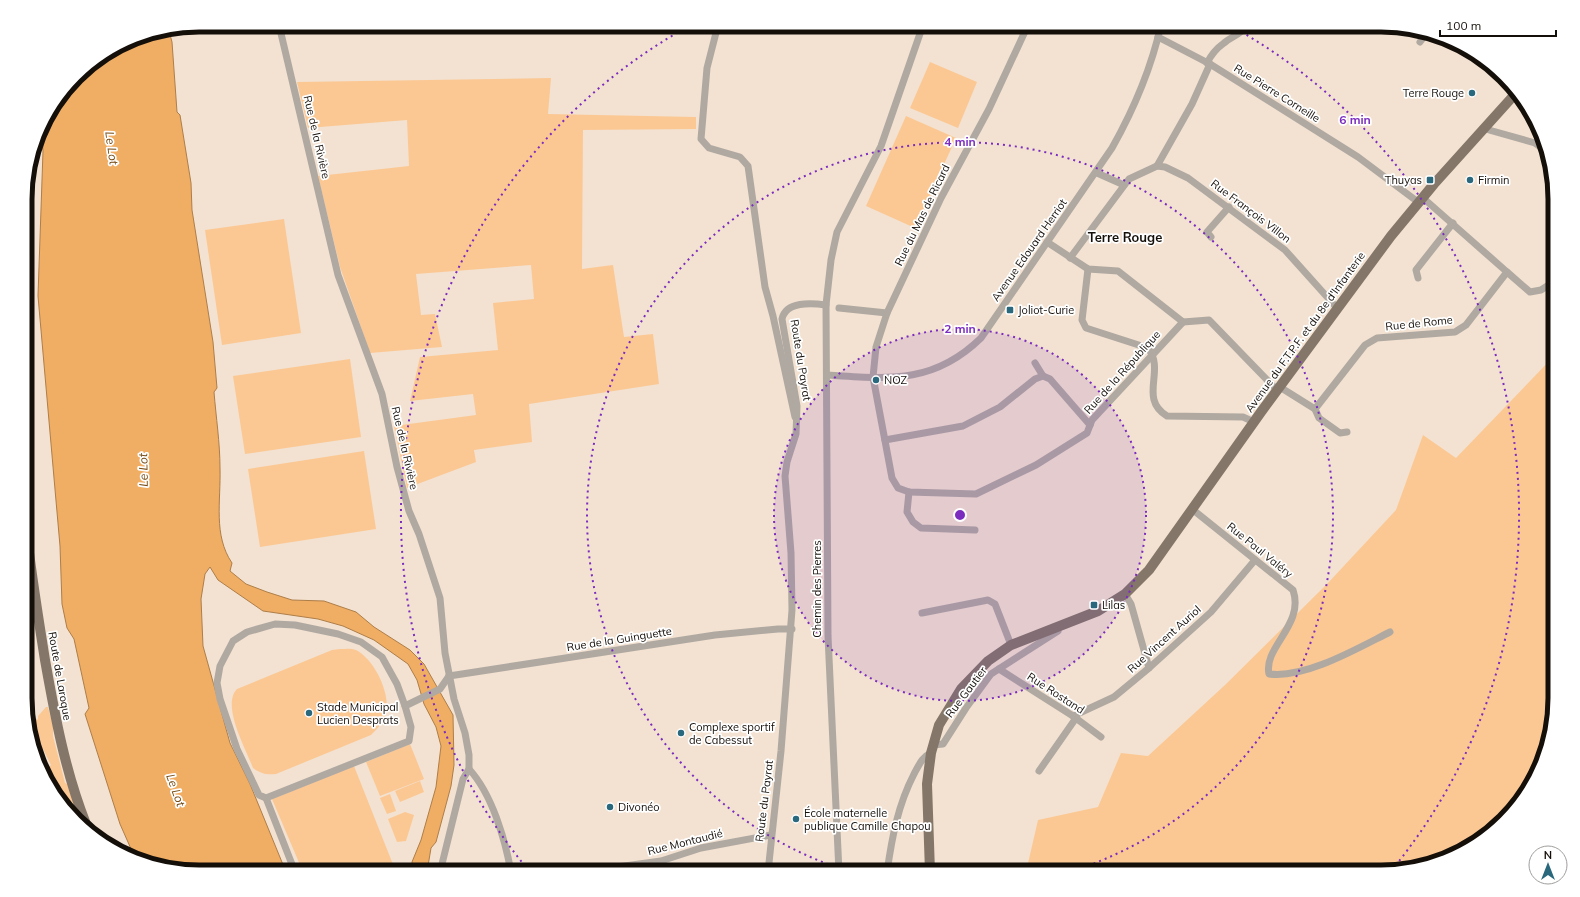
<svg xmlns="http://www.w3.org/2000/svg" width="1580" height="897" viewBox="0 0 1580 897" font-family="Mulish,sans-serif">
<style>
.green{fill:#fbc894}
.water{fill:#f0ad64;stroke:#ae7e49}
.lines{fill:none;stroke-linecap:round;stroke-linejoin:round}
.street{stroke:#b0a9a2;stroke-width:7}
.primary{stroke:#84776a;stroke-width:10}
.ring{fill:none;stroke:#7b2cbf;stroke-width:2;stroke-dasharray:2 4}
.poi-dot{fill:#29687d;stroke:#fff;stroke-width:1.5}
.labels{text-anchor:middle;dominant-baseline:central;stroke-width:3.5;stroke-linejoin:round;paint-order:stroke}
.street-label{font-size:11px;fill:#150f0a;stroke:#fff}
.poi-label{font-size:11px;fill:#150f0a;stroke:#fff;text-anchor:start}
.water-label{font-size:12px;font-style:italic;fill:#744810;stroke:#fff}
.quarter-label{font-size:13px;font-weight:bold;fill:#150f0a;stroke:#fff}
.rim{fill:none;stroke:#150f0a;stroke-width:5}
.centre{fill:#7b2cbf;stroke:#fff;stroke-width:2}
.ring-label{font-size:12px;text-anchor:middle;font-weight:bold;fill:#7b2cbf;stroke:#fff;stroke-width:3.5;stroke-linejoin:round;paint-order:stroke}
</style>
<rect width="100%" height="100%" fill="#f3e2d1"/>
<g class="green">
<path d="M 930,62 L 977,82 L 958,128 L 910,108 Z"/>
<path d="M 551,78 L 548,114 L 696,117 L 696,129 L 583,130 L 582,269 L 613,265 L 624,337 L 653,334 L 659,384 L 529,404 L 532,442 L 474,450 L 476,462 L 407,488 L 394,426 L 476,415 L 473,394 L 410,401 L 420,357 L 498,350 L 493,303 L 534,299 L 531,265 L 416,274 L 421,315 L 435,314 L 442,347 L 370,353 L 340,267 L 318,176 L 409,166 L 407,120 L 308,128 L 297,82 Z"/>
<path d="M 906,116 L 956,138 L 915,228 L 866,206 Z"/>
<path d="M 284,219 L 301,333 L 222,345 L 205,230 Z"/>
<path d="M 1555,355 L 1555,710 L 1532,785 L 1504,821 L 1468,849 L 1393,872 L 1026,872 L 1038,820 L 1098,807 L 1121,753 L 1148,756 L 1225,685 L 1327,584 L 1396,510 L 1423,435 L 1456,458 Z"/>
<path d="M 350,359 L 361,437 L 245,454 L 233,376 Z"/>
<path d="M 364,451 L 376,529 L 260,547 L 248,469 Z"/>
<path d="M 340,649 C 345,649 351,648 356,650 C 375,660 391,694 386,715 C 383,723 377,729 371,735 L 276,774 C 267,775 261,774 253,768 C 246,749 221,705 237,689 L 332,650 Z"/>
<path d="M 46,707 L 48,707 L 53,726 L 53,736 L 65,783 L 70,785 L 77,815 L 81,820 L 54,795 L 45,770 L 51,765 L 43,749 L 35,743 L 27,710 L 30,708 L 35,718 L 38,720 L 38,716 Z"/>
<path d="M 410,744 L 424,779 L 380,796 L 366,762 Z"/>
<path d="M 354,766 L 396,872 L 303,872 L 272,799 Z"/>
<path d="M 420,781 L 424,792 L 400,802 L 395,791 Z"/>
<path d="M 390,794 L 396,811 L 387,814 L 380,798 Z"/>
<path d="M 405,812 L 414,815 L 406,841 L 397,842 L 388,819 Z"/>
</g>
<path class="water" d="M 169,31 L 172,42 L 177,112 L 180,115 L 191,183 L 192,210 L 213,342 L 217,388 L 214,392 C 216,417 220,443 220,468 C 221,501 213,535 232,563 L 230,571 L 246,584 L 267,592 L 292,600 L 324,601 L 356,612 L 374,627 L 410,650 L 424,664 L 453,715 L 454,765 L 451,786 L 436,842 L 431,848 L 427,872 L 412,872 L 412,862 L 421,840 L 436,787 L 441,746 L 436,727 L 424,704 L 417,680 L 408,664 L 374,640 L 343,626 L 318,619 L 263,611 L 218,580 L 210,567 L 205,574 L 201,599 L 203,646 L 230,743 L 250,784 L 286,872 C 236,872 182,878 135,858 L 120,824 L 85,714 L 89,708 L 74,639 L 67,628 L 62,604 L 60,546 L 38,296 L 43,151 L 41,127 L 43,122 L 84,68 L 132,38 Z"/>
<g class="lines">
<g class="street">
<path d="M 279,25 L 338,275 L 382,394 L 397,467 L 409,511 L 419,534 L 440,598 L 445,653 L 454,699 L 465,733 L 469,755 L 469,769 C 492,794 505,839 511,872"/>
<path d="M 718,25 L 707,68 L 701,139 L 709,148 L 740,157 L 748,166 L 765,287 L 773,316 L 795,417"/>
<path d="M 1028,25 L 989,109 L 941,198 L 887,313 L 876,347 L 873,377 L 892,478 L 898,488 L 909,492 L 976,494 L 1036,465 L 1087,433 L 1092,420 L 1183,322"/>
<path d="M 1158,37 L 1210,64 L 1358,157 L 1418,202"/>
<path d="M 1420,42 L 1428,31"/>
<path d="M 1207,63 C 1211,55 1217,48 1224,43 C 1232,36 1241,35 1247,25"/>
<path d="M 1485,127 L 1489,130 L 1535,143 L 1548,152"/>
<path d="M 1157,166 L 1165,167 L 1188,178 L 1285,250 L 1337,308"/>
<path d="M 1097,173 L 1124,185"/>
<path d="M 1211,237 L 1207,232 L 1229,207"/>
<path d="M 1047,242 L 1088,269 L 1118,271 L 1183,322 L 1209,320 L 1274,387 L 1283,389 L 1315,409 L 1365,345 L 1377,338 L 1455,332 L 1466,325 L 1507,272 L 1422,197"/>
<path d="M 1070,258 L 1129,179 L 1157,166 L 1192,104 L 1210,64"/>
<path d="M 1088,269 L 1082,320 L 1086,328 L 1148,348 C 1166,371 1138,398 1167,416 L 1243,417 L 1254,422"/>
<path d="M 1507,272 L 1530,292 L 1541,290 L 1555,281"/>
<path d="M 1418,278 L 1416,270 L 1453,223"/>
<path d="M 839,308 L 887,313"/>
<path d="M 1035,363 L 1043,376 L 1050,379 L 1090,425"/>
<path d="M 828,375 C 889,379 934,384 981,338 L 1112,148 C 1134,109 1151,69 1161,25"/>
<path d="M 1315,409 L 1319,418 L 1340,433 L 1347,432"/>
<path d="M 885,440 L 963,426 L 1000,407 L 1035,379 L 1043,376"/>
<path d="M 909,492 L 907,512 L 913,522 L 921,528 L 975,530"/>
<path d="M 1192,509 L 1293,590 C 1305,625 1263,647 1269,674 C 1305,679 1358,648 1390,632"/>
<path d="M 1125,594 L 1131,604 L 1149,668"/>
<path d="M 922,613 L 988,600 L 995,604 L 1011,645"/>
<path d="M 999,669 L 1073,716 L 1101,737"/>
<path d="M 449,676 L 715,635 L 778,629 L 792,629"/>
<path d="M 1073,716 L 1114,697 L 1149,668 L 1211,612 L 1255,560"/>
<path d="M 933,745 L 943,744 L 966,708 L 991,674 L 1058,631 L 1056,628"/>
<path d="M 1039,771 L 1076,718"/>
<path d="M 266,798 L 259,795 L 237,749 L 220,699 L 217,683 L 220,666 L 233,641 L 247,632 L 275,624 L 295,625 L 338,634 L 361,642 L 382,657 L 397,684 L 405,706"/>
<path d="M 295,872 L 266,798 L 409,741 L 411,727 L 405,706 L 440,689 L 449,676"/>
<path d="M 440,872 L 463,779 L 469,769"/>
<path d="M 581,872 L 661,861 L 701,848 L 771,835"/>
<path d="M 768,872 L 781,751 L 792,610 L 791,553 L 785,476 L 787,462 L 796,434 L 797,406 L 782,319 C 786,301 811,303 826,305"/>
<path d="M 839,872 L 828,636 L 826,305 L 831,260 L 837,232 L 881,146 L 923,25"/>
<path d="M 887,872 C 892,837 898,805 914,774 C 919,765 922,757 931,753"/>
</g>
<g class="primary">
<path d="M 26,528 C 31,573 38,616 45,660 C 55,716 65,771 86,824"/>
<path d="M 930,872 L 927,784 L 931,753 L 939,725 L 961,689 L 988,661 L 1011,645 L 1098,611 L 1125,594 L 1149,570 L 1261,412 L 1391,236 L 1434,184 L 1516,93"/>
</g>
</g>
<circle cx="960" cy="515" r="186" fill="#7b2cbf" fill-opacity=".12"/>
<g class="ring">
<circle cx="960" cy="515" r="186"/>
<path d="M851 872A373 373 0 1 1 1069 872"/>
<path d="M529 871A559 559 0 0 1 689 26M1231 26A559 559 0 0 1 1391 871"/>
</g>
<g class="poi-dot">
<circle cx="1472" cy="93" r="4"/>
<rect x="1426" y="176" width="8" height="8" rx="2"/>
<circle cx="1470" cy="180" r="4"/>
<rect x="1006" y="306" width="8" height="8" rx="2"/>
<circle cx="876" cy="380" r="4"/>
<rect x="1090" y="601" width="8" height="8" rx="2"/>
<circle cx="309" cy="713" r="4"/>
<circle cx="681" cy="733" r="4"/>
<circle cx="610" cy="807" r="4"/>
<circle cx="796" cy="819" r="4"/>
</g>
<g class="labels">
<g class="street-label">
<text transform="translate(1277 93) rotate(32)">Rue Pierre Corneille</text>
<text transform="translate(317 137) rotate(77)">Rue de la Rivière</text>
<text transform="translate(1251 211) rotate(37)">Rue François Villon</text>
<text transform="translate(922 215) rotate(-64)">Rue du Mas de Ricard</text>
<text transform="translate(1029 250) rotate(-55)">Avenue Edouard Herriot</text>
<text transform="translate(1419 323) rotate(-6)">Rue de Rome</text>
<text transform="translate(1305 332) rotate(-54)">Avenue du F.T.P.F. et du 8e d'Infanterie</text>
<text transform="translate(801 360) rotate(81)">Route du Payrat</text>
<text transform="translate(1122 372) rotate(-48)">Rue de la République</text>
<text transform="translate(405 448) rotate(77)">Rue de la Rivière</text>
<text transform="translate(1260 550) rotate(39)">Rue Paul Valéry</text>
<text transform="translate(817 589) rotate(-90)">Chemin des Pierres</text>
<text transform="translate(619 639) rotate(-9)">Rue de la Guinguette</text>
<text transform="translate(1164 639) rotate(-42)">Rue Vincent Auriol</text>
<text transform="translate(60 676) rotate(80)">Route de Laroque</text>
<text transform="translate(966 692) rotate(-53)">Rue Gautier</text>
<text transform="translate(1056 693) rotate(33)">Rue Rostand</text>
<text transform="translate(764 801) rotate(-83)">Route du Payrat</text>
<text transform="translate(685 842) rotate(-14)">Rue Montaudié</text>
</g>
<g class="poi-label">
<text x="1464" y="93" text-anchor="end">Terre Rouge</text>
<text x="1422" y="180" text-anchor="end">Thuyas</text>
<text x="1478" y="180">Firmin</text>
<text x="1018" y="310">Joliot-Curie</text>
<text x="884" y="380">NOZ</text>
<text x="1102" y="605">Lilas</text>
<text x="317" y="707">Stade Municipal<tspan x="317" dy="13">Lucien Desprats</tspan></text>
<text x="689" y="727">Complexe sportif<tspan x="689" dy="13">de Cabessut</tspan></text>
<text x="618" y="807">Divonéo</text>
<text x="804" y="813">École maternelle<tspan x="804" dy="13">publique Camille Chapou</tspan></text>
</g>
<g class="water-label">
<text transform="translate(112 148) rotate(82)">Le Lot</text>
<text transform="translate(143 470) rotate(-91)">Le Lot</text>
<text transform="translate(176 790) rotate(70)">Le Lot</text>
</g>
<g class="quarter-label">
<text x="1125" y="237">Terre Rouge</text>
</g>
</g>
<path d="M0 0H1580V897H0ZM199 32H1381A167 167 0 0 1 1548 199V698A167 167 0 0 1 1381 865H199A167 167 0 0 1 32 698V199A167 167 0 0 1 199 32Z" fill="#fff" fill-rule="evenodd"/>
<path class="rim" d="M199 32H1381A167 167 0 0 1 1548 199V698A167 167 0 0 1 1381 865H199A167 167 0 0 1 32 698V199A167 167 0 0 1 199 32Z"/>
<circle cx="960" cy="515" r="6" class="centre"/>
<g class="ring-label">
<text x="1355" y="124">6 min</text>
<text x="960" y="146">4 min</text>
<text x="960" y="333">2 min</text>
</g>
<g transform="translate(1548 865)"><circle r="19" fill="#ffffff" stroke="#a19f9d"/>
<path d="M0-3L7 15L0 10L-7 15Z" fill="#29687d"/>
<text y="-6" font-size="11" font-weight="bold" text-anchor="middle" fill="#150f0a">N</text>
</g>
<path d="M1440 30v6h116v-6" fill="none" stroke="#150f0a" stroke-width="2"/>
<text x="1446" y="30" font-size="12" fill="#150f0a" stroke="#ffffff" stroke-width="3" paint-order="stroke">100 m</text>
</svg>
